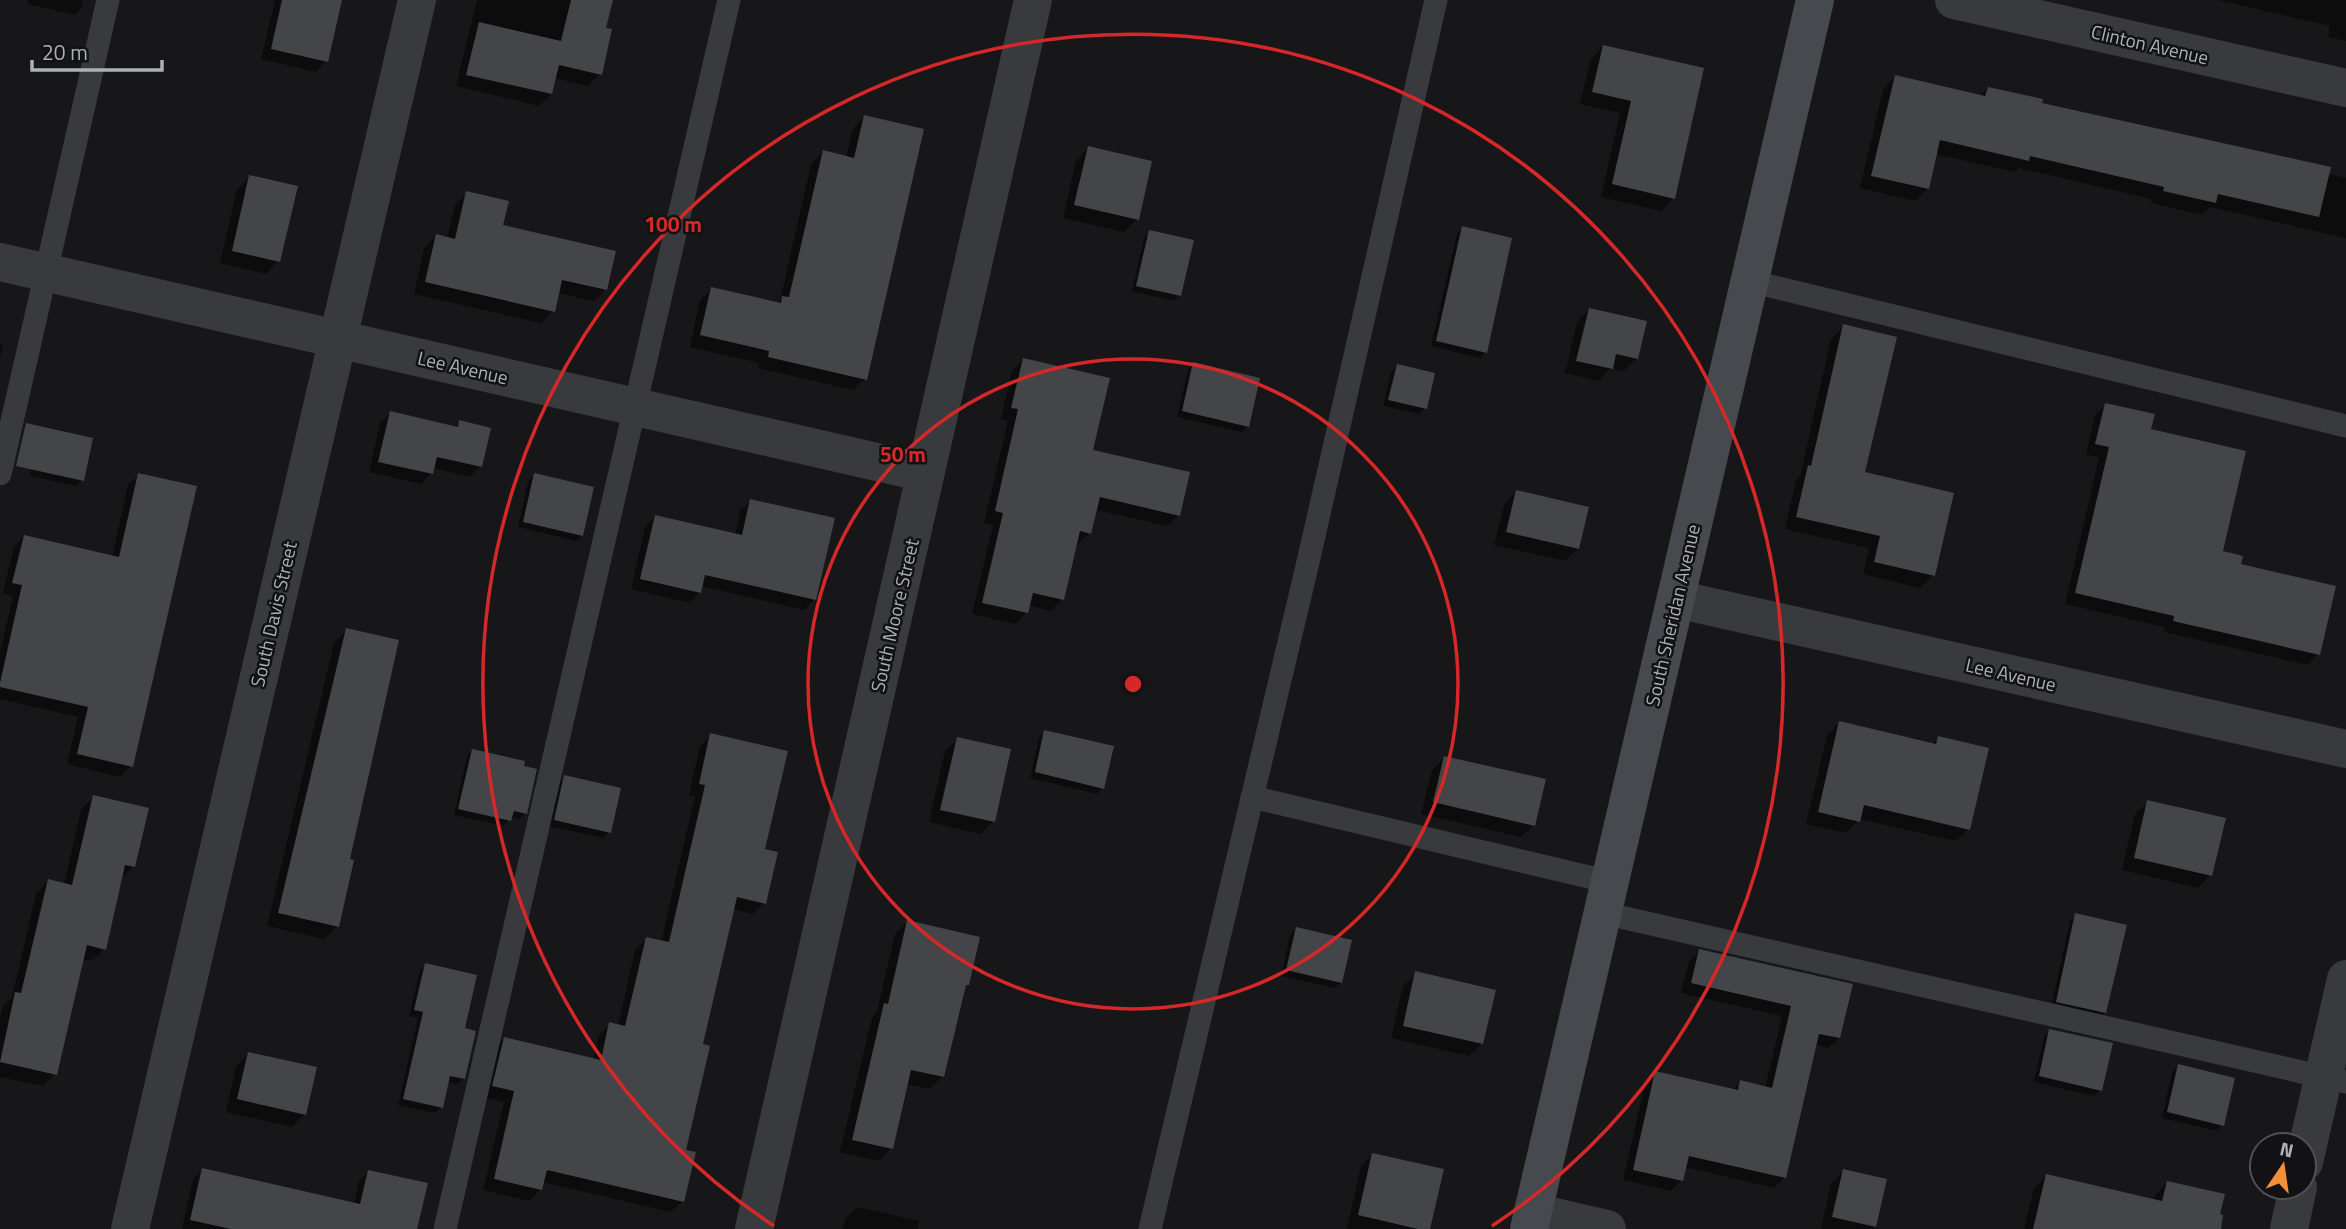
<svg xmlns="http://www.w3.org/2000/svg" width="2346" height="1229" viewBox="0 0 2346 1229" font-family="'Titillium Web',sans-serif">
<style>
.shadow{fill:#0007}
.building{fill:#434549}
.lines{fill:none;stroke-linecap:round;stroke-linejoin:round}
.lane{stroke:#383a3e;stroke-width:23}
.street{stroke:#383a3e;stroke-width:38}
.secondary{stroke:#46494e;stroke-width:38}
.ring{fill:none;stroke:#d62828;stroke-width:3.5}
.labels{text-anchor:middle;dominant-baseline:central;stroke-width:5;stroke-linejoin:round;paint-order:stroke}
.street-label{font-size:19px;fill:#a9b1b9;stroke:#121214}
.centre{fill:#d62828;stroke:#121214;stroke-width:3.5}
.ring-label{font-size:21px;text-anchor:middle;font-weight:bold;fill:#d62828;stroke:#121214;stroke-width:5;stroke-linejoin:round;paint-order:stroke}
</style>
<rect width="100%" height="100%" fill="#171719"/>
<g class="shadow">
<path d="M 28,0 L 83,0 L 81,9 L 75,15 L 27,4 Z"/>
<path d="M 275,0 L 341,0 L 326,61 L 316,72 L 261,59 Z"/>
<path d="M 477,0 L 611,0 L 604,29 L 600,74 L 588,86 L 554,78 L 551,94 L 539,106 L 456,86 Z"/>
<path d="M 2218,0 L 2346,0 L 2346,41 L 2328,37 L 2330,26 Z"/>
<path d="M 1603,46 L 1702,69 L 1673,198 L 1661,211 L 1601,197 L 1620,113 L 1580,104 L 1591,59 Z"/>
<path d="M 1895,77 L 1980,96 L 1988,89 L 2040,104 L 2346,178 L 2346,238 L 2210,207 L 2202,215 L 2151,203 L 2152,199 L 2019,168 L 2015,172 L 1935,154 L 1927,189 L 1915,201 L 1860,188 L 1883,89 Z"/>
<path d="M 864,117 L 865,379 L 853,390 L 758,368 L 759,363 L 690,347 L 700,300 L 712,289 L 777,304 L 780,301 L 811,164 L 823,152 L 846,157 L 853,129 Z"/>
<path d="M 1088,148 L 1137,219 L 1124,232 L 1063,218 L 1076,161 Z"/>
<path d="M 250,177 L 278,261 L 266,274 L 220,263 L 237,189 Z"/>
<path d="M 467,193 L 501,226 L 606,289 L 594,301 L 557,293 L 553,311 L 541,323 L 414,294 L 424,248 L 436,236 L 447,239 L 455,205 Z"/>
<path d="M 1463,228 L 1486,352 L 1480,358 L 1431,346 L 1457,234 Z"/>
<path d="M 1150,232 L 1180,295 L 1174,301 L 1132,291 L 1144,238 Z"/>
<path d="M 1589,310 L 1637,358 L 1624,371 L 1611,368 L 1599,381 L 1565,373 L 1577,322 Z"/>
<path d="M 1844,326 L 1863,474 L 1933,575 L 1920,588 L 1863,574 L 1869,548 L 1785,529 L 1796,480 L 1800,476 L 1831,339 Z"/>
<path d="M 0,344 L 3,344 L 0,359 Z"/>
<path d="M 1023,360 L 1091,451 L 1179,515 L 1167,526 L 1097,510 L 1090,533 L 1078,544 L 1075,544 L 1062,599 L 1051,611 L 1028,605 L 1027,612 L 1015,624 L 972,614 L 993,525 L 984,523 L 1008,421 L 1001,419 L 1012,371 Z"/>
<path d="M 1194,364 L 1248,426 L 1242,432 L 1177,417 L 1188,370 Z"/>
<path d="M 1397,366 L 1425,408 L 1419,414 L 1383,406 L 1391,372 Z"/>
<path d="M 2105,405 L 2149,430 L 2221,553 L 2239,566 L 2318,654 L 2307,665 L 2164,632 L 2165,627 L 2065,604 L 2099,458 L 2086,454 L 2095,415 Z"/>
<path d="M 390,413 L 455,428 L 460,422 L 481,466 L 470,477 L 433,468 L 431,473 L 421,484 L 369,472 L 380,423 Z"/>
<path d="M 40,435 L 82,480 L 76,486 L 30,476 Z"/>
<path d="M 139,475 L 131,766 L 120,777 L 67,764 L 78,717 L 0,699 L 0,652 L 13,596 L 3,593 L 14,547 L 24,536 L 112,557 L 128,485 Z"/>
<path d="M 534,475 L 582,535 L 576,541 L 518,527 L 528,481 Z"/>
<path d="M 1516,492 L 1578,549 L 1565,561 L 1494,545 L 1504,505 Z"/>
<path d="M 751,501 L 814,600 L 804,610 L 701,586 L 700,592 L 689,603 L 631,589 L 645,527 L 655,517 L 735,535 L 740,511 Z"/>
<path d="M 347,630 L 348,860 L 337,926 L 324,939 L 267,926 L 334,643 Z"/>
<path d="M 1839,723 L 1932,744 L 1939,738 L 1968,829 L 1956,841 L 1859,819 L 1846,833 L 1806,824 L 1827,736 Z"/>
<path d="M 1045,732 L 1103,788 L 1097,794 L 1030,778 L 1039,738 Z"/>
<path d="M 711,735 L 763,851 L 764,903 L 753,914 L 733,909 L 701,1045 L 684,1151 L 683,1201 L 671,1212 L 542,1182 L 540,1190 L 529,1201 L 483,1190 L 504,1102 L 482,1097 L 493,1050 L 504,1039 L 593,1060 L 599,1035 L 610,1024 L 618,1026 L 635,950 L 647,939 L 661,942 L 695,796 L 689,795 L 700,746 Z"/>
<path d="M 958,739 L 1009,751 L 993,822 L 980,834 L 929,822 L 945,751 Z"/>
<path d="M 473,750 L 525,813 L 519,819 L 510,817 L 504,826 L 454,815 L 467,756 Z"/>
<path d="M 1444,758 L 1534,825 L 1521,837 L 1421,814 L 1432,770 Z"/>
<path d="M 565,777 L 609,832 L 603,838 L 549,826 L 559,783 Z"/>
<path d="M 94,797 L 134,866 L 121,879 L 104,949 L 91,961 L 82,959 L 55,1074 L 43,1086 L 0,1077 L 0,1017 L 3,1006 L 12,997 L 36,894 L 48,881 L 64,885 L 81,809 Z"/>
<path d="M 2148,802 L 2210,875 L 2198,888 L 2122,870 L 2135,814 Z"/>
<path d="M 2076,915 L 2105,1012 L 2099,1018 L 2051,1007 L 2070,921 Z"/>
<path d="M 907,922 L 967,984 L 963,989 L 942,1077 L 930,1089 L 906,1084 L 891,1148 L 879,1161 L 840,1152 L 872,1017 L 877,1012 L 895,934 Z"/>
<path d="M 1296,929 L 1341,983 L 1335,988 L 1281,976 L 1290,935 Z"/>
<path d="M 1699,951 L 1851,985 L 1839,1038 L 1828,1048 L 1815,1045 L 1784,1178 L 1774,1188 L 1685,1167 L 1682,1180 L 1671,1191 L 1623,1180 L 1645,1084 L 1656,1073 L 1732,1091 L 1741,1082 L 1765,1088 L 1782,1016 L 1681,993 L 1689,962 Z"/>
<path d="M 426,965 L 463,1030 L 464,1079 L 458,1084 L 447,1082 L 441,1107 L 435,1113 L 398,1105 L 418,1018 L 409,1016 L 420,971 Z"/>
<path d="M 1416,973 L 1482,1043 L 1469,1056 L 1391,1038 L 1403,986 Z"/>
<path d="M 2050,1031 L 2100,1090 L 2094,1096 L 2034,1082 L 2044,1037 Z"/>
<path d="M 249,1053 L 305,1114 L 292,1127 L 226,1112 L 236,1066 Z"/>
<path d="M 2178,1066 L 2222,1125 L 2217,1131 L 2162,1118 L 2172,1072 Z"/>
<path d="M 1373,1154 L 1429,1229 L 1347,1229 L 1361,1166 Z"/>
<path d="M 203,1169 L 354,1204 L 359,1181 L 369,1172 L 415,1229 L 182,1229 L 193,1179 Z"/>
<path d="M 1844,1171 L 1875,1226 L 1872,1229 L 1821,1229 L 1831,1183 Z"/>
<path d="M 2046,1176 L 2154,1201 L 2155,1195 L 2168,1182 L 2215,1229 L 2024,1229 L 2034,1188 Z"/>
<path d="M 858,1207 L 919,1221 L 917,1229 L 843,1229 L 845,1219 Z"/>
</g>
<g class="building">
<path d="M 282,0 L 342,0 L 328,62 L 271,49 Z"/>
<path d="M 571,0 L 613,0 L 606,28 L 612,29 L 602,75 L 559,65 L 552,94 L 466,75 L 479,22 L 561,41 Z"/>
<path d="M 1603,45 L 1704,68 L 1675,199 L 1612,184 L 1631,101 L 1592,92 Z"/>
<path d="M 1895,75 L 1985,96 L 1988,87 L 2043,99 L 2042,103 L 2331,167 L 2319,217 L 2218,194 L 2216,203 L 2163,191 L 2164,187 L 2030,156 L 2029,161 L 1940,140 L 1929,189 L 1871,176 Z"/>
<path d="M 864,115 L 924,129 L 867,380 L 768,357 L 769,351 L 700,335 L 711,287 L 781,303 L 782,296 L 789,297 L 823,150 L 854,158 Z"/>
<path d="M 1088,146 L 1152,161 L 1139,220 L 1074,205 Z"/>
<path d="M 249,175 L 298,186 L 280,262 L 232,251 Z"/>
<path d="M 466,191 L 509,201 L 503,225 L 616,251 L 607,290 L 562,280 L 555,312 L 425,282 L 436,234 L 455,239 Z"/>
<path d="M 1462,226 L 1512,238 L 1487,353 L 1436,341 Z"/>
<path d="M 1149,230 L 1194,240 L 1181,296 L 1136,286 Z"/>
<path d="M 1589,308 L 1647,321 L 1638,359 L 1616,354 L 1613,369 L 1576,361 Z"/>
<path d="M 1843,324 L 1897,337 L 1865,472 L 1954,493 L 1935,576 L 1874,562 L 1880,536 L 1796,517 L 1808,465 L 1811,466 Z"/>
<path d="M 1023,358 L 1110,378 L 1093,450 L 1190,472 L 1180,516 L 1100,497 L 1091,534 L 1080,531 L 1064,600 L 1033,593 L 1028,613 L 982,603 L 1003,513 L 995,511 L 1018,409 L 1011,408 Z"/>
<path d="M 1193,362 L 1260,378 L 1249,427 L 1182,411 Z"/>
<path d="M 1397,364 L 1435,373 L 1427,409 L 1388,400 Z"/>
<path d="M 2105,403 L 2155,414 L 2151,429 L 2246,451 L 2223,551 L 2243,556 L 2241,564 L 2336,586 L 2320,655 L 2173,621 L 2174,616 L 2075,593 L 2109,447 L 2095,444 Z"/>
<path d="M 390,411 L 458,427 L 459,420 L 491,428 L 482,467 L 437,457 L 433,474 L 378,462 Z"/>
<path d="M 26,423 L 93,438 L 84,481 L 16,466 Z"/>
<path d="M 138,473 L 197,486 L 133,767 L 77,754 L 88,707 L 0,687 L 0,683 L 22,585 L 12,583 L 24,535 L 119,557 Z"/>
<path d="M 534,473 L 594,487 L 583,536 L 523,522 Z"/>
<path d="M 1516,490 L 1589,507 L 1579,549 L 1506,532 Z"/>
<path d="M 750,499 L 835,518 L 816,600 L 705,575 L 701,593 L 640,579 L 655,515 L 742,535 Z"/>
<path d="M 346,628 L 399,640 L 350,859 L 354,860 L 339,927 L 278,913 Z"/>
<path d="M 1839,721 L 1936,744 L 1938,736 L 1989,748 L 1970,830 L 1864,805 L 1860,822 L 1818,812 Z"/>
<path d="M 1044,730 L 1114,746 L 1104,789 L 1035,772 Z"/>
<path d="M 710,733 L 788,751 L 765,849 L 778,852 L 766,904 L 737,897 L 703,1044 L 710,1046 L 686,1150 L 696,1152 L 684,1202 L 547,1170 L 542,1190 L 494,1179 L 514,1091 L 492,1086 L 504,1037 L 601,1060 L 609,1022 L 625,1026 L 646,937 L 669,942 L 705,785 L 699,784 Z"/>
<path d="M 957,737 L 1011,749 L 995,822 L 940,810 Z"/>
<path d="M 472,749 L 525,761 L 524,766 L 537,769 L 527,814 L 514,811 L 511,821 L 458,809 Z"/>
<path d="M 1444,756 L 1546,779 L 1535,826 L 1433,802 Z"/>
<path d="M 564,775 L 621,788 L 611,833 L 554,820 Z"/>
<path d="M 93,795 L 149,808 L 135,867 L 125,865 L 106,950 L 87,945 L 57,1075 L 0,1062 L 15,992 L 21,993 L 48,879 L 72,885 Z"/>
<path d="M 2147,800 L 2226,818 L 2212,876 L 2134,858 Z"/>
<path d="M 2075,913 L 2127,925 L 2106,1013 L 2056,1002 Z"/>
<path d="M 907,920 L 980,937 L 969,985 L 966,985 L 944,1077 L 911,1070 L 893,1149 L 852,1140 L 884,1003 L 888,1004 Z"/>
<path d="M 1296,927 L 1352,940 L 1342,983 L 1286,970 Z"/>
<path d="M 1699,949 L 1853,984 L 1840,1038 L 1819,1034 L 1786,1178 L 1689,1156 L 1683,1181 L 1633,1170 L 1655,1071 L 1738,1090 L 1740,1080 L 1772,1088 L 1791,1006 L 1691,983 Z"/>
<path d="M 425,963 L 477,975 L 465,1028 L 476,1031 L 465,1079 L 450,1076 L 443,1108 L 403,1099 L 423,1012 L 414,1010 Z"/>
<path d="M 1415,971 L 1496,990 L 1483,1044 L 1403,1026 Z"/>
<path d="M 2049,1029 L 2113,1043 L 2102,1091 L 2039,1076 Z"/>
<path d="M 248,1052 L 317,1067 L 306,1115 L 237,1099 Z"/>
<path d="M 2178,1064 L 2235,1078 L 2224,1126 L 2167,1112 Z"/>
<path d="M 1372,1153 L 1444,1169 L 1430,1229 L 1418,1229 L 1358,1215 Z"/>
<path d="M 202,1168 L 360,1204 L 368,1170 L 428,1183 L 417,1229 L 231,1229 L 190,1220 Z"/>
<path d="M 1843,1169 L 1887,1179 L 1876,1227 L 1832,1217 Z"/>
<path d="M 2046,1174 L 2162,1201 L 2167,1181 L 2225,1194 L 2220,1214 L 2223,1215 L 2221,1229 L 2033,1229 Z"/>
</g>
<g class="lines">
<g class="lane">
<path d="M 1750,281 L 2346,426"/>
<path d="M 0,474 L 108,0"/>
<path d="M 1252,797 L 1610,882"/>
<path d="M 1603,913 L 2346,1082"/>
<path d="M 445,1229 L 729,0"/>
<path d="M 1150,1229 L 1308,562 L 1436,0"/>
</g>
<g class="street">
<path d="M 1954,0 L 2346,88"/>
<path d="M 0,262 L 925,473"/>
<path d="M 1676,599 L 2346,749"/>
<path d="M 2304,1162 L 2346,979"/>
<path d="M 1533,1212 L 1607,1229"/>
<path d="M 130,1229 L 417,0"/>
<path d="M 754,1229 L 1033,0"/>
<path d="M 2289,1229 L 2298,1187"/>
</g>
<path class="secondary" d="M 1529,1229 L 1815,0"/>
</g>
<g class="ring">
<circle cx="1133" cy="684" r="325"/>
<path d="M774 1226A650 650 0 1 1 1492 1226"/>
</g>
<g class="labels">
<g class="street-label">
<text transform="translate(2150 44) rotate(13)">Clinton Avenue</text>
<text transform="translate(463 367) rotate(13)">Lee Avenue</text>
<text transform="translate(273 614) rotate(-77)">South Davis Street</text>
<text transform="translate(894 615) rotate(-77)">South Moore Street</text>
<text transform="translate(1672 615) rotate(-77)">South Sheridan Avenue</text>
<text transform="translate(2011 674) rotate(13)">Lee Avenue</text>
</g>
</g>
<circle cx="1133" cy="684" r="10" class="centre"/>
<g class="ring-label">
<text x="673" y="232">100 m</text>
<text x="903" y="462">50 m</text>
</g>
<g transform="translate(2283 1166) rotate(13)"><circle r="33" fill="#121214" stroke="#4e5256" stroke-width="2"/>
<path d="M0-5L12 26L0 18L-12 26Z" fill="#f19037"/>
<text y="-10" font-size="19" font-weight="bold" text-anchor="middle" fill="#a9b1b9">N</text>
</g>
<path d="M32 60v10h130v-10" fill="none" stroke="#a9b1b9" stroke-width="3.5"/>
<text x="42" y="60" font-size="21" fill="#a9b1b9" stroke="#121214" stroke-width="5" paint-order="stroke">20 m</text>
</svg>
